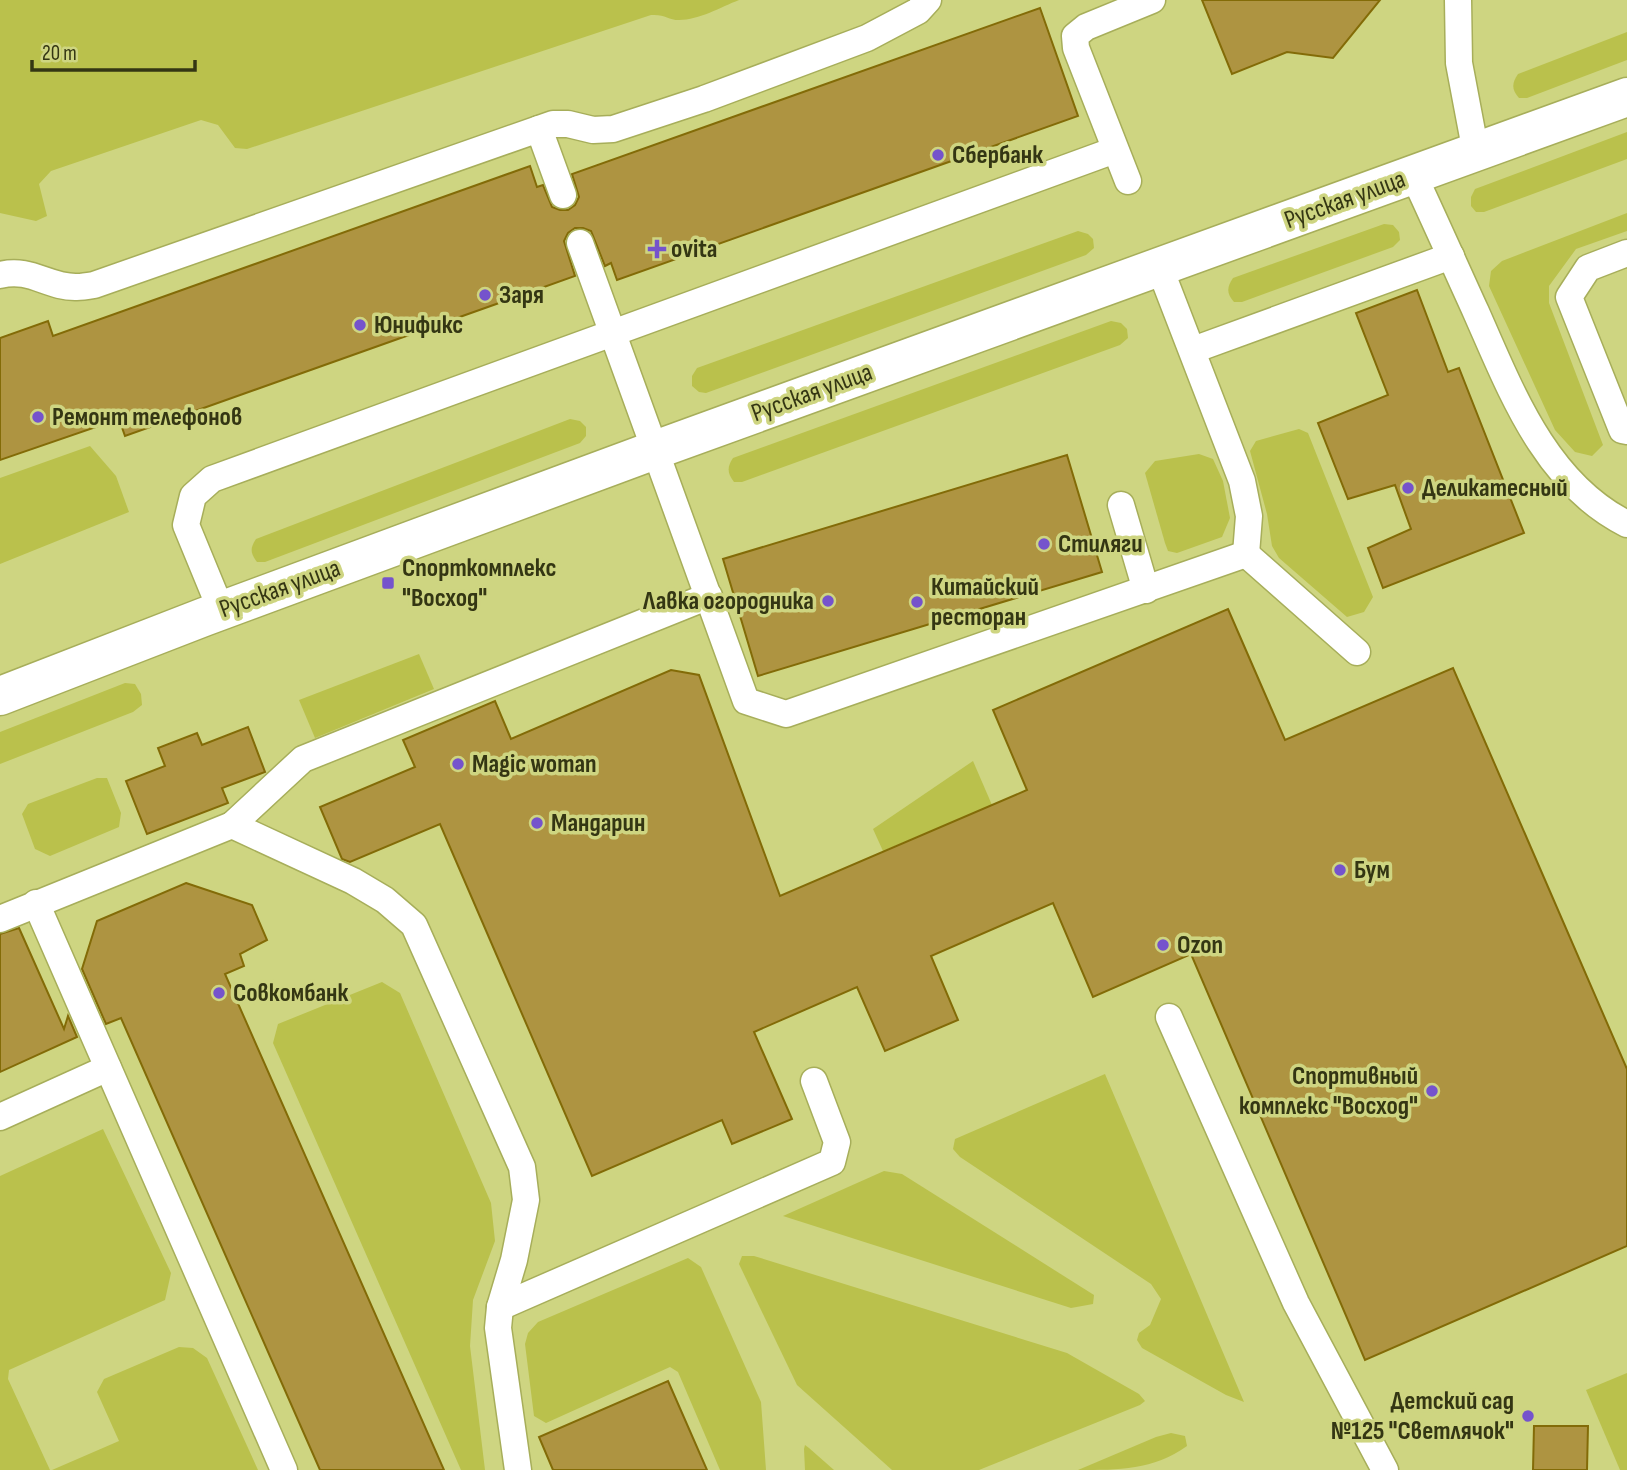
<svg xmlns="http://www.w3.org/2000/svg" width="1627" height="1470" viewBox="0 0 1627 1470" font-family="'Sofia Sans Condensed',sans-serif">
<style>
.green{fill:#bac14c}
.building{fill:#ae9441;stroke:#836b07;stroke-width:2}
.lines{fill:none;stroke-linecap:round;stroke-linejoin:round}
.service-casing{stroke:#a7ae5a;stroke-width:29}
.primary-casing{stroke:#a7ae5a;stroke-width:41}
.service{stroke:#fff;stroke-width:26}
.primary{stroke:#fff;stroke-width:38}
.poi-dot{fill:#7553cc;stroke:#ced581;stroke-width:2.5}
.labels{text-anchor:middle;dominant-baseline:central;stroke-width:7;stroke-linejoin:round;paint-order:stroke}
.poi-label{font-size:26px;font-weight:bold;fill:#343613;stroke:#ced581;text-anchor:start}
.street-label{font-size:26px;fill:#343613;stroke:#ced581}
</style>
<rect width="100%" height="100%" fill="#ced581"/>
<g class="green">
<path d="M 0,0 L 739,0 C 721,7 699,20 679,20 C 668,20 665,14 651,15 L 247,149 L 235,148 L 218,125 L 201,120 L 51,171 L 39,184 L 47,216 L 36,221 L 0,213 Z"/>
<path d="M 1627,32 L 1627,60 L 1527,98 L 1519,98 C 1511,89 1512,83 1518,74 Z"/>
<path d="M 1627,132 L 1627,159 L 1484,212 L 1476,212 L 1471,206 L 1471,197 L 1475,189 Z"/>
<path d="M 1627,213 L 1627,231 L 1576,249 L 1549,286 L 1549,303 L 1603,445 L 1592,456 L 1575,452 L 1555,430 L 1489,286 L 1491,271 L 1502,261 Z"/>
<path d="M 1384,224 L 1393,225 L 1399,232 L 1400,240 L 1393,247 L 1242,302 L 1234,302 C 1226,293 1227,287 1233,278 Z"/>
<path d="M 1078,231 L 1088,234 L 1093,239 L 1094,248 L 1086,255 L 706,393 L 699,392 L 692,386 L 692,376 L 697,368 Z"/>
<path d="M 1111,321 L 1121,323 L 1127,329 L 1128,338 L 1120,345 L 742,482 L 734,482 C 727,473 727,467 733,458 Z"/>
<path d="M 570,419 L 580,421 L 586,427 L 586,436 L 580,443 L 265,562 L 257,562 C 250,553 250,548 256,539 Z"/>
<path d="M 1299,429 L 1308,433 L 1373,597 L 1364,612 L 1347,617 L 1279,558 L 1272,546 L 1267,514 L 1250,451 L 1256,441 Z"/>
<path d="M 90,446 L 116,476 L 129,512 L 0,564 L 0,478 Z"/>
<path d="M 1199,454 L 1213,459 L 1223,481 L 1230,518 L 1222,537 L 1177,553 L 1168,551 L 1165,543 L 1145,473 L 1155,461 Z"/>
<path d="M 419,654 L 434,689 L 315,738 L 299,700 Z"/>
<path d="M 125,683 L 135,684 L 141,694 L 142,705 L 133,712 L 0,764 L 0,732 Z"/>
<path d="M 973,761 L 992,805 L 883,851 L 873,829 Z"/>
<path d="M 97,778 L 107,778 L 121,813 L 119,827 L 50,856 L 35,849 L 22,814 L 28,804 Z"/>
<path d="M 382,982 L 400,993 L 491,1203 L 495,1241 L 473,1300 L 470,1346 L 485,1470 L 461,1470 L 273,1043 L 278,1024 Z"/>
<path d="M 1105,1074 L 1244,1402 L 1226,1395 L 1142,1348 L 1137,1340 L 1139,1333 L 1150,1325 L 1161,1299 L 1151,1284 L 960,1157 L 953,1149 L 955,1139 Z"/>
<path d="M 103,1129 L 171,1273 L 165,1300 L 9,1370 L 8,1379 L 50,1470 L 0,1470 L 0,1176 Z"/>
<path d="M 884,1171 L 902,1174 L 1094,1295 L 1093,1304 L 1071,1308 L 783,1216 Z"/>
<path d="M 742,1256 L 754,1256 L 1067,1353 L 1139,1394 L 1145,1401 L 1140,1405 L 979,1470 L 892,1470 L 797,1385 L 739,1264 Z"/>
<path d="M 688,1258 L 701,1267 L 761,1402 L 766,1470 L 720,1470 L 678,1372 L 670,1367 L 546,1423 L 534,1416 L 525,1344 L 528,1333 L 538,1322 Z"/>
<path d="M 179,1347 L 193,1348 L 207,1358 L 258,1470 L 52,1470 L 119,1441 L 97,1392 L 104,1379 Z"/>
<path d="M 1627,1373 L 1627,1470 L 1620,1470 L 1586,1390 Z"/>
<path d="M 1171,1433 L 1185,1436 L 1187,1446 C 1153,1470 1119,1470 1078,1470 L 1156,1437 Z"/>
<path d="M 805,1445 L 809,1448 L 834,1470 L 805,1470 L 804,1449 Z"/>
</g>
<g class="building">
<path d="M 1202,0 L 1380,0 L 1333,58 L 1287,52 L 1232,74 Z"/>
<path d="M 1040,8 L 1078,116 L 617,280 L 611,263 L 605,266 L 591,231 L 583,228 L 575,228 L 568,233 L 564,241 L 575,276 L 125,436 L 119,419 L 0,460 L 0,338 L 48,321 L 53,336 L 530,166 L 537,187 L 543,185 L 552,207 L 560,210 L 568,210 L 575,205 L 579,197 L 572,174 Z"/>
<path d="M 1417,290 L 1448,372 L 1459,368 L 1524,533 L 1383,588 L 1368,548 L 1411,529 L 1395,485 L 1348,499 L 1318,423 L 1388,395 L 1356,313 Z"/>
<path d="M 1067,455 L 1102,572 L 758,676 L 723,559 Z"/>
<path d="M 1228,609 L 1285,740 L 1453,668 L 1627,1069 L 1627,1246 L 1365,1360 L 1191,954 L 1093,997 L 1053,903 L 931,956 L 958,1020 L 885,1051 L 857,987 L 754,1032 L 792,1119 L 732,1144 L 722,1120 L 592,1176 L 440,824 L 350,862 L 342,859 L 320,807 L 415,767 L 403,740 L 495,701 L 511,739 L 671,670 L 699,675 L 780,896 L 1027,790 L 993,710 Z"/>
<path d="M 248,727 L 265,772 L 222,788 L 228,803 L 147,834 L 126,781 L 165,766 L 158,748 L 197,733 L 202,745 Z"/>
<path d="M 186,883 L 252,905 L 267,940 L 240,954 L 244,966 L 225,974 L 444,1470 L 320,1470 L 121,1018 L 106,1024 L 82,969 L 97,921 Z"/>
<path d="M 19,928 L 64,1029 L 68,1016 L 77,1037 L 0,1072 L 0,934 Z"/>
<path d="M 668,1381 L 707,1470 L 553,1470 L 539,1437 Z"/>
<path d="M 1534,1426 L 1588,1426 L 1587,1470 L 1533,1470 Z"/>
</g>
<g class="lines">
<defs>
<g id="service">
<path d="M 1458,0 L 1459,63 L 1476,153"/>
<path d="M 539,129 L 563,195"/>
<path d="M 1414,176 C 1435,221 1455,266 1476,312 C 1511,391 1545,483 1627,524"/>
<path d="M 1128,181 L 1076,48 L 1075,36 L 1086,27 L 1152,0"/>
<path d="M 580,243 L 746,701 L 786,714 L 1246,554"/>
<path d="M 1627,253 L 1588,268 L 1569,297 L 1622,430 L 1627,431"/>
<path d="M 1159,266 L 1242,481 L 1249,516 L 1246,554"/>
<path d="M 0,275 C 31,267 48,288 77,287 C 82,287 88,286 94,285 L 553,124 L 568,124 L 593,130 L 613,129 L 704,99 L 867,38 L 918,11 L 928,0"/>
<path d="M 1193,350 L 1451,256"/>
<path d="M 1121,505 L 1146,590"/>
<path d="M 1246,554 L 1357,652"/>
<path d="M 221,610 L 186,525 L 193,496 L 212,479 L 1115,150"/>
<path d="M 232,825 L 303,759 L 709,596"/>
<path d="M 36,903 L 284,1470"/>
<path d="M 0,919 L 232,825 L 353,881 L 385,900 L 414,925 L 522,1167 L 526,1200 L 514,1260 L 500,1307 L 498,1328 L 518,1470"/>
<path d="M 1169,1017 L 1296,1303 L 1385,1470"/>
<path d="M 0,1117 L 108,1068"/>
<path d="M 500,1307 L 832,1162 L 837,1142 L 814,1081"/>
</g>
<path id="primary" d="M 0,696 L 204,617 L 655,450 L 1627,97"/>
</defs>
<use href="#service" class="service-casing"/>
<use href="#primary" class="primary-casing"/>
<use href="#service" class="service"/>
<use href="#primary" class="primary"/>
</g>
<g class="poi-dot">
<circle cx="938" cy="155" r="7"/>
<path d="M653.5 238.5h7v7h7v7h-7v7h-7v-7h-7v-7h7z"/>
<circle cx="485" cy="295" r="7"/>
<circle cx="360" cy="325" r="7"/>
<circle cx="38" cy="417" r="7"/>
<circle cx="1408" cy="488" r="7"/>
<circle cx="1044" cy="544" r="7"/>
<rect x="381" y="576" width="14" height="14" rx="3.5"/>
<circle cx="828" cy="601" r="7"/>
<circle cx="917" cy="602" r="7"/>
<circle cx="458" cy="764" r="7"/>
<circle cx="537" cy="823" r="7"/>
<circle cx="1340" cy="870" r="7"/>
<circle cx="1163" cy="945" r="7"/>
<circle cx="219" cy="993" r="7"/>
<circle cx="1432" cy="1091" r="7"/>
<circle cx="1528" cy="1416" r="7"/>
</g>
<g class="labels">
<g class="poi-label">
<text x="952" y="155">Сбербанк</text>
<text x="671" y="249">ovita</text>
<text x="499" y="295">Заря</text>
<text x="374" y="325">Юнификс</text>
<text x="52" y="417">Ремонт телефонов</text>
<text x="1422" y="488">Деликатесный</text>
<text x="1058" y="544">Стиляги</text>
<text x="402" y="568">Спорткомплекс<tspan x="402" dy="30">"Восход"</tspan></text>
<text x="931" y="587">Китайский<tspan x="931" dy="30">ресторан</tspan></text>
<text x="814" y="601" text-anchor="end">Лавка огородника</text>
<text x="472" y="764">Magic woman</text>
<text x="551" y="823">Мандарин</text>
<text x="1354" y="870">Бум</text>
<text x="1177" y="945">Ozon</text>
<text x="233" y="993">Совкомбанк</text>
<text x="1418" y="1076" text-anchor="end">Спортивный<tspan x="1418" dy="30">комплекс "Восход"</tspan></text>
<text x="1514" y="1401" text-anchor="end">Детский сад<tspan x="1514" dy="30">№125 "Светлячок"</tspan></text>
</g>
<g class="street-label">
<text transform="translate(1345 200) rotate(-20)">Русская улица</text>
<text transform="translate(812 393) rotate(-20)">Русская улица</text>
<text transform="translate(280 589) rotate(-20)">Русская улица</text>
</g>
</g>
<path d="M32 60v10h163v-10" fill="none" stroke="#343613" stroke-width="3.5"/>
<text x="42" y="60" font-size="21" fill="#343613" stroke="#ced581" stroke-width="5" paint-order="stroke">20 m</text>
</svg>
